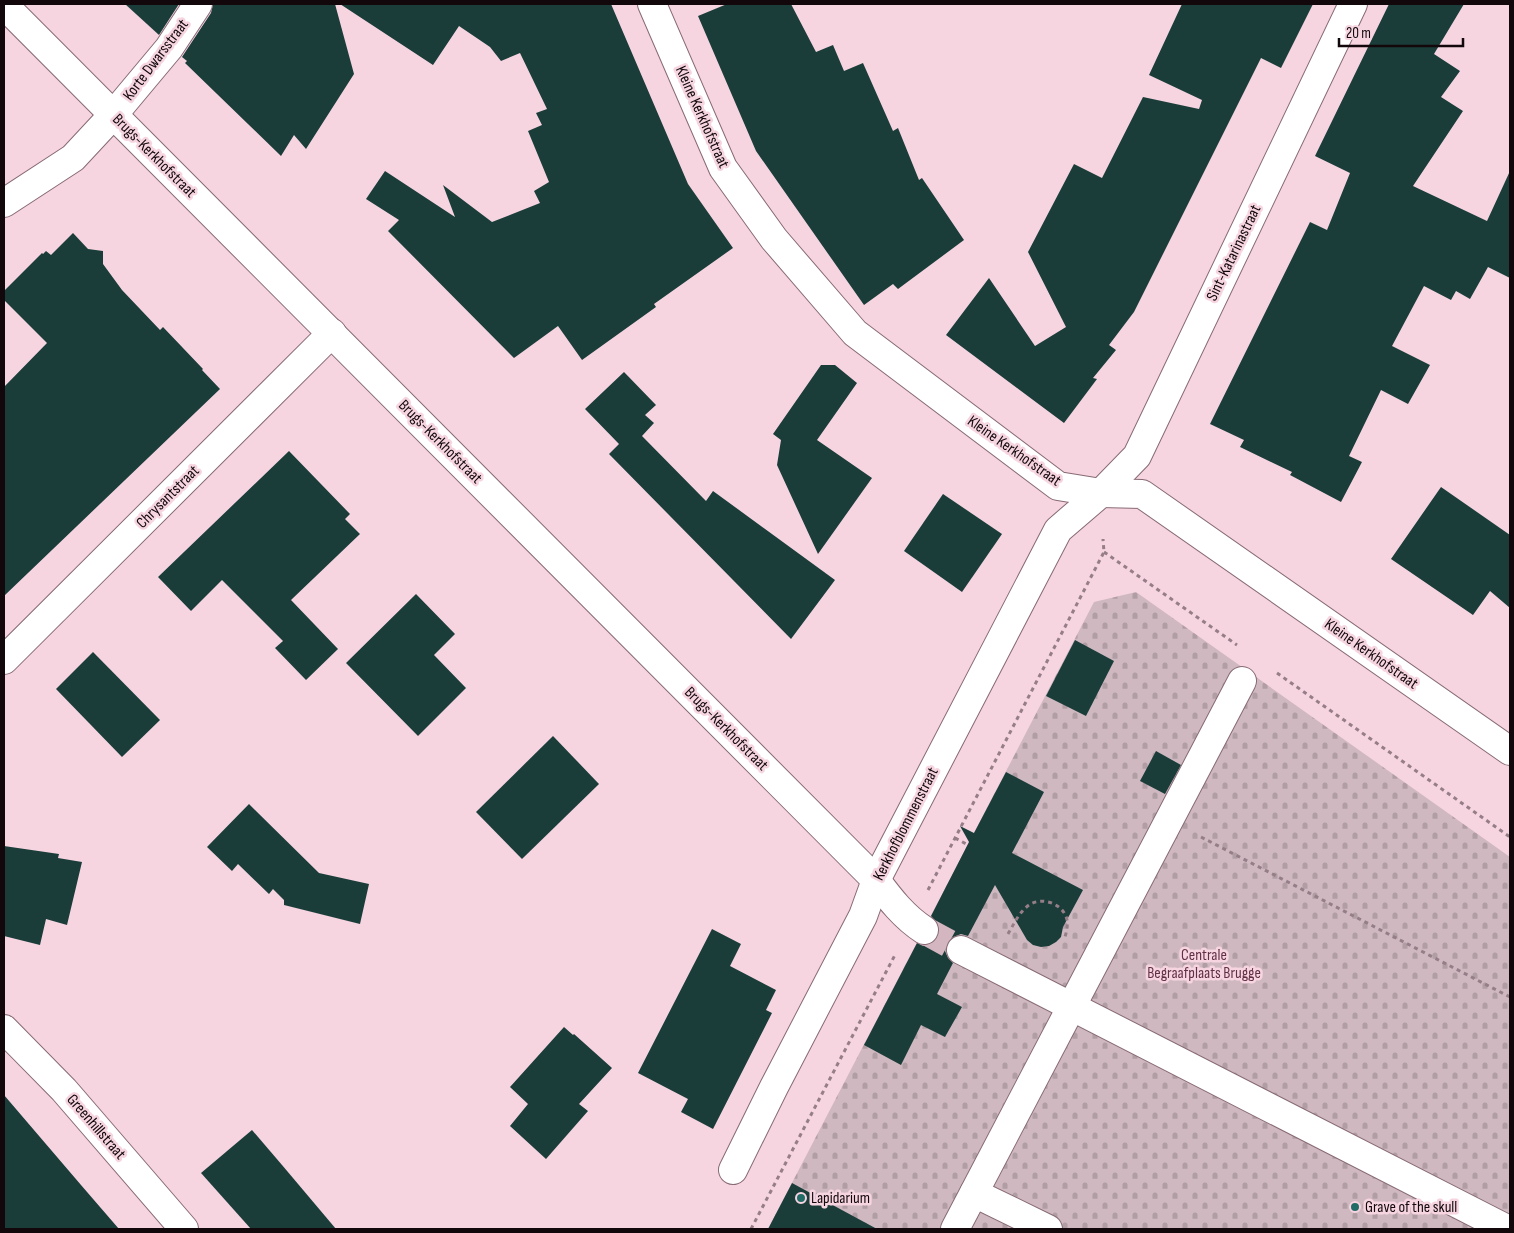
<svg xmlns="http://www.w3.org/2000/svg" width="1514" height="1233" viewBox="0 0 1514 1233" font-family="'Sofia Sans Condensed',sans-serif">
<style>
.cemetery{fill:url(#cemetery-stones)}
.building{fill:#1b3d3a}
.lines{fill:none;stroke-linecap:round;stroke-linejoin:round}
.minor-tunnel{stroke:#d4b6c1;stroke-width:28;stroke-dasharray:28 14;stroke-linecap:butt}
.minor-casing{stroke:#876a74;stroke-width:30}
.path{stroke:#957e87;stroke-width:3;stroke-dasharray:4 4;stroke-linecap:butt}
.minor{stroke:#fff;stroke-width:28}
.poi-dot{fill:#226c67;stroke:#f6d5e1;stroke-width:2}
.labels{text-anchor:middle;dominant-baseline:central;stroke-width:5;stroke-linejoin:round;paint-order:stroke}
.street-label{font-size:16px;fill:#12080c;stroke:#f6d5e1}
.park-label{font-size:16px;fill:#623045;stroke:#f6d5e1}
.poi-label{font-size:16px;fill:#12080c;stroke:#f6d5e1;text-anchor:start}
</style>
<defs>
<pattern id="cemetery-stones" width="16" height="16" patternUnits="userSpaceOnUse" patternTransform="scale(1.25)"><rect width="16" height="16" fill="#cfb8c0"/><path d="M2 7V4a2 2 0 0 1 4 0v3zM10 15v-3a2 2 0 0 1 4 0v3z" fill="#b19da4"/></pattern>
</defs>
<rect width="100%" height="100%" fill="#f6d5e1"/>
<path class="cemetery" d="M 1136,592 L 1510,857 L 1510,1229 L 768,1229 L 1094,602 Z"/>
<g class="building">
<path d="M 125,4 L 179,4 L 159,35 Z"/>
<path d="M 213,4 L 335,4 L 354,74 L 306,149 L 294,135 L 281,156 L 185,63 L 187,61 L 182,57 L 211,13 Z"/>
<path d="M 340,4 L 611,4 L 688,184 L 733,248 L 654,304 L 656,307 L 582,360 L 558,326 L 514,358 L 388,231 L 399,220 L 366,199 L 385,171 L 455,217 L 443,185 L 492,222 L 540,203 L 534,191 L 549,182 L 528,131 L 542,125 L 536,113 L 547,109 L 520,53 L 501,61 L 490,47 L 459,26 L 433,65 Z"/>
<path d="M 727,4 L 791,4 L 816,52 L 833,45 L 844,71 L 863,63 L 893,131 L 898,128 L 919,180 L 922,178 L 964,240 L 898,289 L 893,284 L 864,305 L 756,151 L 698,16 Z"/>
<path d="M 1182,4 L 1313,4 L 1281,68 L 1261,58 L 1134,312 L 1109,345 L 1116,350 L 1093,378 L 1097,379 L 1064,423 L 946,335 L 989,278 L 1035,346 L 1066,327 L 1028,252 L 1074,164 L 1102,178 L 1143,97 L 1199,109 L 1202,100 L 1149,75 Z"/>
<path d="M 1389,4 L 1464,4 L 1434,54 L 1460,71 L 1441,97 L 1463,111 L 1413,186 L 1487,221 L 1510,171 L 1510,278 L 1488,267 L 1470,299 L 1456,291 L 1451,300 L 1424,286 L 1392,346 L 1430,365 L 1408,404 L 1381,390 L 1349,456 L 1362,462 L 1341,502 L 1290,475 L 1292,472 L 1240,447 L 1244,440 L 1210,424 L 1310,222 L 1327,230 L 1350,173 L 1315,156 Z"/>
<path d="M 73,233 L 88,249 L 103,251 L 103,264 L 122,290 L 160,330 L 163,327 L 203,369 L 202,370 L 220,389 L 4,596 L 4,387 L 47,343 L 4,300 L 4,291 L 42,253 L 43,254 L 46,251 L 51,255 Z"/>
<path d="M 821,365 L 835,365 L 857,383 L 817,440 L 872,478 L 818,554 L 777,465 L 781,440 L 773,434 Z"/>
<path d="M 624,372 L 656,405 L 645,415 L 654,423 L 642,436 L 706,501 L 713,491 L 835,580 L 791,639 L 609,454 L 619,444 L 585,409 Z"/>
<path d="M 289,451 L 350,514 L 345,519 L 360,534 L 291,600 L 338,649 L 306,680 L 275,648 L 283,641 L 222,580 L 191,611 L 158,577 Z"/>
<path d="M 1441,487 L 1510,535 L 1510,608 L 1490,591 L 1473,615 L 1391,559 Z"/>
<path d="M 943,494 L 1002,534 L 962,592 L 904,551 Z"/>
<path d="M 416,594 L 455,634 L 434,655 L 466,688 L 418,736 L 346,663 Z"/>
<path d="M 1075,640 L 1114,661 L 1086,716 L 1046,696 Z"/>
<path d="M 93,652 L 160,720 L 122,757 L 56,689 Z"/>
<path d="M 553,736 L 599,784 L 522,859 L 476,812 Z"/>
<path d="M 1156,751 L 1181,765 L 1165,794 L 1140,781 Z"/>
<path d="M 1006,772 L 1044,792 L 1012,853 L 1083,890 L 1063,927 L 1061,937 L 1056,942 L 1049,946 L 1041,947 L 1033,945 L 1027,940 L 995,885 L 968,936 L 961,934 L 953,937 L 947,943 L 945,951 L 948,958 L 953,963 L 937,994 L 962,1007 L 945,1037 L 921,1025 L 901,1065 L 864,1045 L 917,943 L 923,946 L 930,944 L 937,939 L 939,932 L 938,924 L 931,916 L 969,842 L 960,826 L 974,833 Z"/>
<path d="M 249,804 L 319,873 L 369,884 L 360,924 L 284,905 L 284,900 L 273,889 L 269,894 L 238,864 L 232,871 L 207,847 Z"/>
<path d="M 4,846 L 59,854 L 58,858 L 82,862 L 67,925 L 46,919 L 40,945 L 4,936 Z"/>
<path d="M 712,929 L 741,944 L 730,966 L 776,990 L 766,1010 L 772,1013 L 713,1129 L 681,1112 L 688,1099 L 638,1073 Z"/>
<path d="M 564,1027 L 573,1035 L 574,1034 L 612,1068 L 579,1104 L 588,1111 L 546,1159 L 510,1126 L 528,1104 L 510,1087 Z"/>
<path d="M 4,1095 L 81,1185 L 119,1229 L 4,1229 Z"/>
<path d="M 252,1130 L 282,1165 L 336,1229 L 251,1229 L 201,1173 Z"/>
<path d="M 792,1183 L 877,1229 L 768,1229 Z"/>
</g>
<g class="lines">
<path class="minor-tunnel" d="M 924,930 L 961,950"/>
<defs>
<g id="minor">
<path d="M 652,4 L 723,168 L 774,239 L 855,333 L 1058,486 L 1101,493 L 1142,494 L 1510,751"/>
<path d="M 4,5 L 876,880 C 890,899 904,917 924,930"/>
<path d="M 4,203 L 73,158 L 113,115 L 169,48 L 198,4"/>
<path d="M 4,660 L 332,333"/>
<path d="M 961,950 L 1507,1229"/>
<path d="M 4,1029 L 64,1090 L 184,1229"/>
<path d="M 733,1170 L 774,1087 L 863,916 L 876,880 L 1058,530 L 1101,493 L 1137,456 L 1353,4"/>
<path d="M 974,1193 L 1048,1229"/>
<path d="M 955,1229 L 1242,681"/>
</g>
</defs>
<use href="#minor" class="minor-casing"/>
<g class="path">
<path d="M 1104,552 L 1237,645"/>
<path d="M 1277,673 L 1510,837"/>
<path d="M 1201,837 L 1510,997"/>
<path d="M 955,838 L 968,845"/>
<path d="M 928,890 L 1104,552 L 1103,539"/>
<path d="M 1008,934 C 1014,924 1019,912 1029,905 C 1042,896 1064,904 1067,920 C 1068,927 1066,934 1064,940"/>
<path d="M 751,1229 L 896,953"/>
</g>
<use href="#minor" class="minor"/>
</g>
<g class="poi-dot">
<circle cx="801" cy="1198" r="5"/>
<circle cx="1355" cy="1207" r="5"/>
</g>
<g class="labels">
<g class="street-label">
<text transform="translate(156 60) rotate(-53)">Korte Dwarsstraat</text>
<text transform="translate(702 117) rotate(66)">Kleine Kerkhofstraat</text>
<text transform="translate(154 156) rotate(45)">Brugs-Kerkhofstraat</text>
<text transform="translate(1234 253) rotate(-64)">Sint-Katarinastraat</text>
<text transform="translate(440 442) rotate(45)">Brugs-Kerkhofstraat</text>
<text transform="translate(1014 451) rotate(35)">Kleine Kerkhofstraat</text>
<text transform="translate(168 497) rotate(-45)">Chrysantstraat</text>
<text transform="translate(1371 654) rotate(35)">Kleine Kerkhofstraat</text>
<text transform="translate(726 729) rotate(45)">Brugs-Kerkhofstraat</text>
<text transform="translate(906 824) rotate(-63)">Kerkhofblommenstraat</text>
<text transform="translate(96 1127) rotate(49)">Greenhillstraat</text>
</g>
<g class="park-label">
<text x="1204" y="955">Centrale<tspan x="1204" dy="18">Begraafplaats Brugge</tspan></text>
</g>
<g class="poi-label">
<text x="811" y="1198">Lapidarium</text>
<text x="1365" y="1207">Grave of the skull</text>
</g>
</g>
<rect width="1514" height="1233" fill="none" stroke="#12080c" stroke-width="10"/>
<path d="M1339 38v8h124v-8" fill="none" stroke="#12080c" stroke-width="2.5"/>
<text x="1346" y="38" font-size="15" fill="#12080c" stroke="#f6d5e1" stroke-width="4" paint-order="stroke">20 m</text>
</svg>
